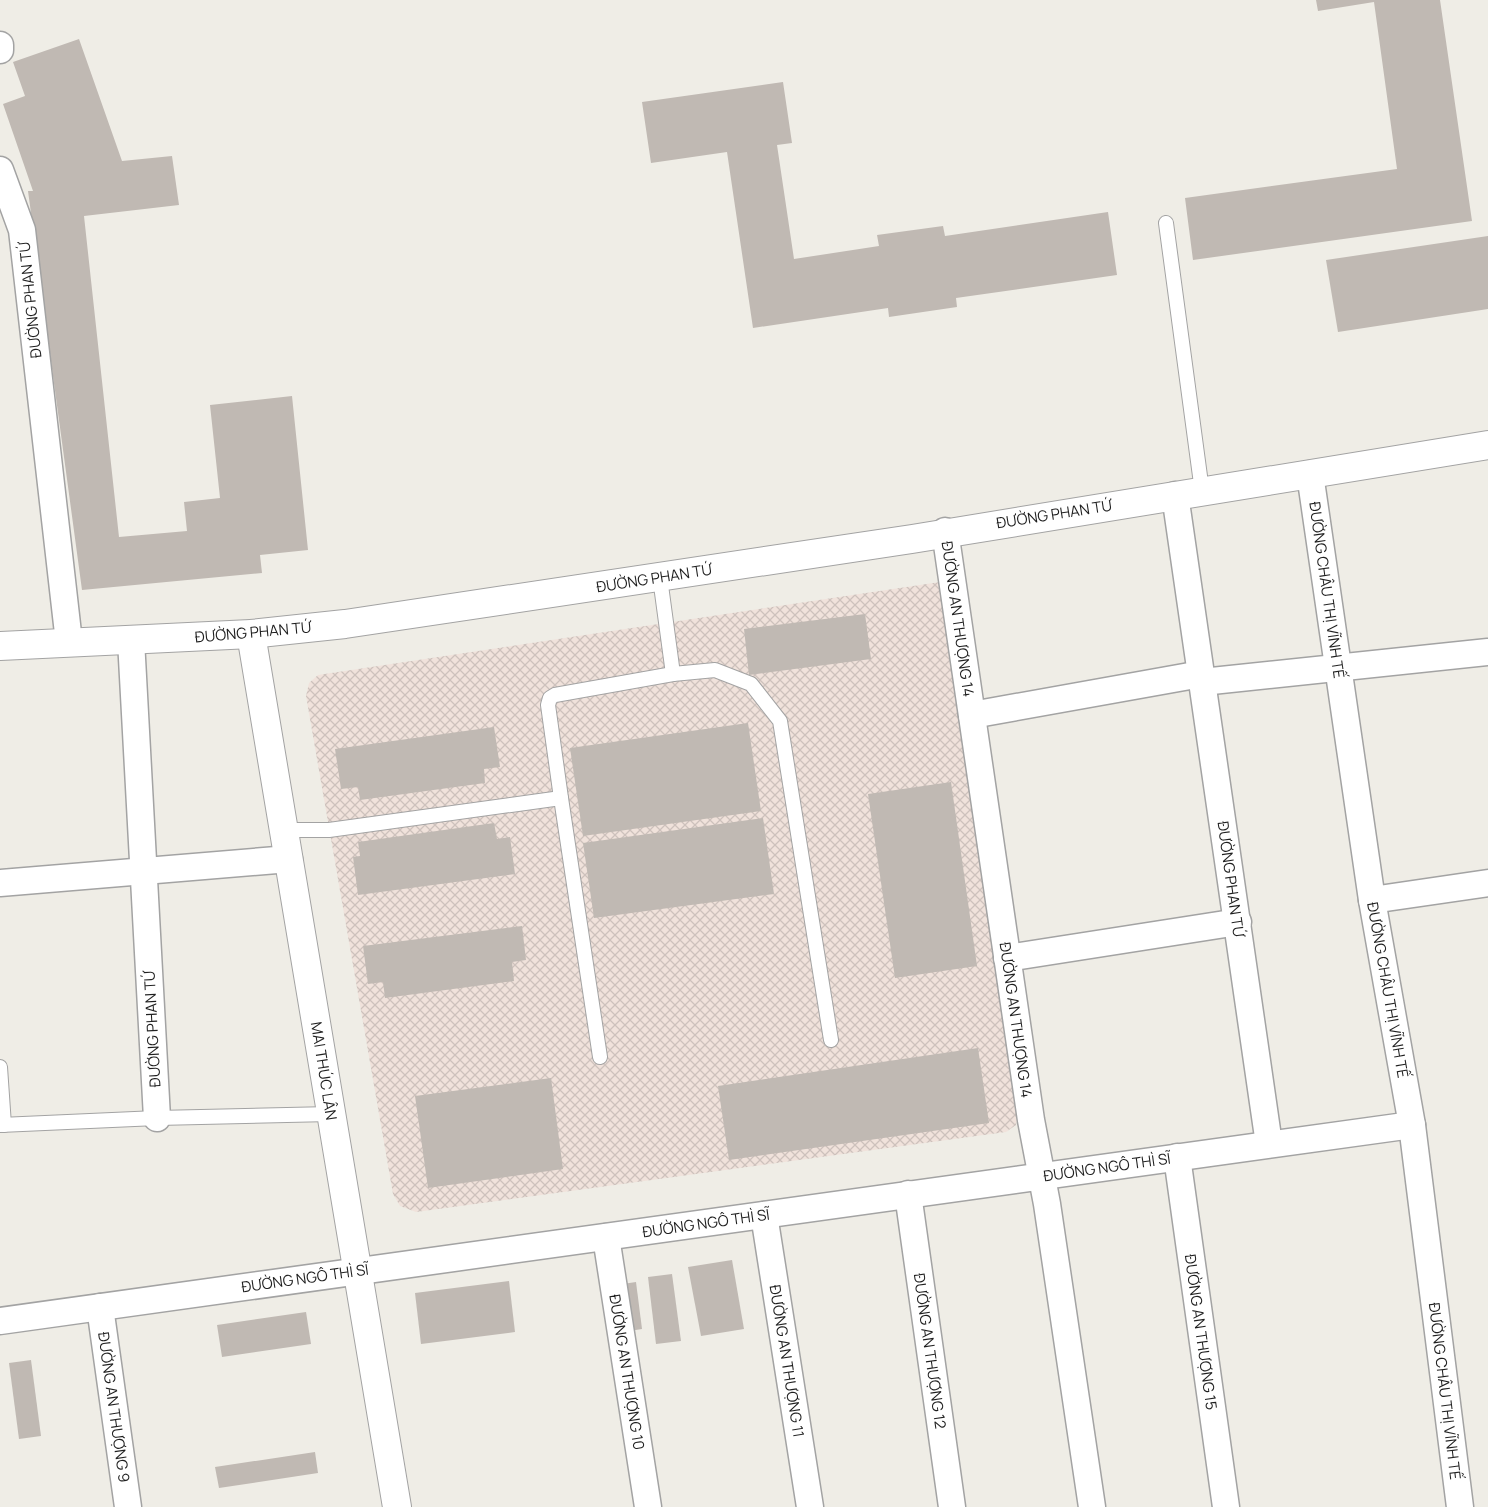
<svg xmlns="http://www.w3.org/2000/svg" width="1488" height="1507" viewBox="0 0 1488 1507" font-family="Manrope,sans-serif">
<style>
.military{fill:url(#military-cross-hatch)}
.building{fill:#c0b9b3}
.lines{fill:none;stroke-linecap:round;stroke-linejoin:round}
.service-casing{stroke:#a3a3a3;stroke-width:16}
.minor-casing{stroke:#a3a3a3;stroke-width:29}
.tertiary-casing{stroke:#a3a3a3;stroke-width:30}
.service{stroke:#fff;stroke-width:14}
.minor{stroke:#fff;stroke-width:26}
.tertiary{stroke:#fff;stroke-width:28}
.labels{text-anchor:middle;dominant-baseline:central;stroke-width:4;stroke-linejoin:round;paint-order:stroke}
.street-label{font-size:15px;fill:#1f1f1f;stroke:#fff}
</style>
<defs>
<pattern id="military-cross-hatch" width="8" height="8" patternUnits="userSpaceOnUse" patternTransform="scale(1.25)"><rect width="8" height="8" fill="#f0e2db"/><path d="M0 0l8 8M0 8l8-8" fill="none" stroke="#cdc1bc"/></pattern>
</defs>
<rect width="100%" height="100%" fill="#efede6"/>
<path class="military" d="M 940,582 L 1019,1110 L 1016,1125 L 1006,1132 L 416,1212 L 400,1206 L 393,1194 L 306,696 L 309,683 L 318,675 Z"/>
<g class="building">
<path d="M 1316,0 L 1440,0 L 1472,221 L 1193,260 L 1185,198 L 1397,169 L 1374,2 L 1318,11 Z"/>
<path d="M 79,39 L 122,161 L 172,156 L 179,205 L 84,216 L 119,537 L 187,531 L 184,502 L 220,498 L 210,405 L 292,396 L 308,550 L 260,555 L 262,573 L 82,590 L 28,191 L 33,191 L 3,104 L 25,96 L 13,62 Z"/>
<path d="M 783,82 L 792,143 L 777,145 L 794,259 L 879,246 L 877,235 L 943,226 L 945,236 L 1108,212 L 1117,275 L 956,298 L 957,307 L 889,317 L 888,308 L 753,328 L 727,152 L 651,163 L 642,102 Z"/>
<path d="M 1488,236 L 1488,309 L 1338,332 L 1326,260 Z"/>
<path d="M 865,614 L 871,659 L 749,675 L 744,629 Z"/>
<path d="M 748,723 L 761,811 L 583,836 L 570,748 Z"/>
<path d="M 494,727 L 500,767 L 484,769 L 485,783 L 360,800 L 358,787 L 341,789 L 335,749 Z"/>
<path d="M 951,782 L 977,966 L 895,978 L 868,794 Z"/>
<path d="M 763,818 L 774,894 L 594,918 L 583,843 Z"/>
<path d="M 494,823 L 497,839 L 510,837 L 515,874 L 358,895 L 353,857 L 360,856 L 358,842 Z"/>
<path d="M 522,926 L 526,960 L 512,962 L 514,981 L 385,998 L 383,982 L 368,984 L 363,946 Z"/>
<path d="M 978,1048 L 989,1123 L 729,1160 L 718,1086 Z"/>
<path d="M 551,1078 L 563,1169 L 428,1188 L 415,1096 Z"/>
<path d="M 732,1260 L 744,1329 L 701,1336 L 688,1267 Z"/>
<path d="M 672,1274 L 681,1341 L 656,1344 L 648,1277 Z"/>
<path d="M 509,1281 L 515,1332 L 421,1344 L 415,1293 Z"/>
<path d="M 636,1282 L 642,1329 L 623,1332 L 616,1285 Z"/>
<path d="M 306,1312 L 311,1344 L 222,1357 L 217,1325 Z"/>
<path d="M 31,1360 L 41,1436 L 19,1439 L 9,1363 Z"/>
<path d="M 315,1452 L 318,1473 L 219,1488 L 215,1467 Z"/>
</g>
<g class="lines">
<defs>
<g id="service">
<path d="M 1166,223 L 1202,491"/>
<path d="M 660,578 L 673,674 L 715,670 L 751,684 L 780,721 L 831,1040"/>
<path d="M 561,798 L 600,1057"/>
<path d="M 284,830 L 329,830 L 561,798 L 548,705 L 550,698 L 555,695 L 673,674"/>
<path d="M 0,1067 L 4,1125"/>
<path d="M 0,1125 L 157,1118 L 331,1114"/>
</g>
<g id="minor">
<path d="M 0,45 L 0,50"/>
<path d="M 0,170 L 22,230 L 69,642"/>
<path d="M 1310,474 L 1372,900 L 1412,1125 L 1460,1507"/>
<path d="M 1175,495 L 1269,1144"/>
<path d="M 945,531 L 1031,1120 L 1047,1204 L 1092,1507"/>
<path d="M 131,640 L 157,1118"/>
<path d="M 1202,682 L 1488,652"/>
<path d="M 972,715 L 1201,674"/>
<path d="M 0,883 L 289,859"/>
<path d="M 1372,900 L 1488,883"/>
<path d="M 1007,958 L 1238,922"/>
<path d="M 1177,1157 L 1226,1507"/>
<path d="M 908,1194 L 952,1507"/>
<path d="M 764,1215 L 810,1507"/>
<path d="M 606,1237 L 648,1507"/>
<path d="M 100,1307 L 128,1507"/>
<path d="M 0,1321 L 1412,1125"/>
</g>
<g id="tertiary">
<path d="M 251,634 L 397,1507"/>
<path d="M 0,646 L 251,634 L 345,624 L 912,539 L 1488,445"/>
</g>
</defs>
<use href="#service" class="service-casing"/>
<use href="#minor" class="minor-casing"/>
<use href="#tertiary" class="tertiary-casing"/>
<use href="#service" class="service"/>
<use href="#minor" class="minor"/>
<use href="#tertiary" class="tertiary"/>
</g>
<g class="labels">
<g class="street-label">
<text transform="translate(30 300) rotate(-96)">ĐƯỜNG PHAN TỨ</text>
<text transform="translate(1054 514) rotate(-9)">ĐƯỜNG PHAN TỨ</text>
<text transform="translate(654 578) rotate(-9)">ĐƯỜNG PHAN TỨ</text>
<text transform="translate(1327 590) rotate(82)">ĐƯỜNG CHÂU THỊ VĨNH TẾ</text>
<text transform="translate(958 619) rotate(82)">ĐƯỜNG AN THƯỢNG 14</text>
<text transform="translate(253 632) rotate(-5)">ĐƯỜNG PHAN TỨ</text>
<text transform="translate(1231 879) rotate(82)">ĐƯỜNG PHAN TỨ</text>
<text transform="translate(1388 990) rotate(80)">ĐƯỜNG CHÂU THỊ VĨNH TẾ</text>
<text transform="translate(1016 1020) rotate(82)">ĐƯỜNG AN THƯỢNG 14</text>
<text transform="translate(152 1029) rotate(-93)">ĐƯỜNG PHAN TỨ</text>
<text transform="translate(324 1071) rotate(81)">MAI THÚC LÂN</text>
<text transform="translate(1107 1167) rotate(-8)">ĐƯỜNG NGÔ THÌ SĨ</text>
<text transform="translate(706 1223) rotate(-8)">ĐƯỜNG NGÔ THÌ SĨ</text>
<text transform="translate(305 1278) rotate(-8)">ĐƯỜNG NGÔ THÌ SĨ</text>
<text transform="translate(1201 1332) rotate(82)">ĐƯỜNG AN THƯỢNG 15</text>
<text transform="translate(930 1351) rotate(82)">ĐƯỜNG AN THƯỢNG 12</text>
<text transform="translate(787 1361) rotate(81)">ĐƯỜNG AN THƯỢNG 11</text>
<text transform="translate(627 1372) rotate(81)">ĐƯỜNG AN THƯỢNG 10</text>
<text transform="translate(1445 1391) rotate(83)">ĐƯỜNG CHÂU THỊ VĨNH TẾ</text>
<text transform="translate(114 1407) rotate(82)">ĐƯỜNG AN THƯỢNG 9</text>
</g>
</g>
</svg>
